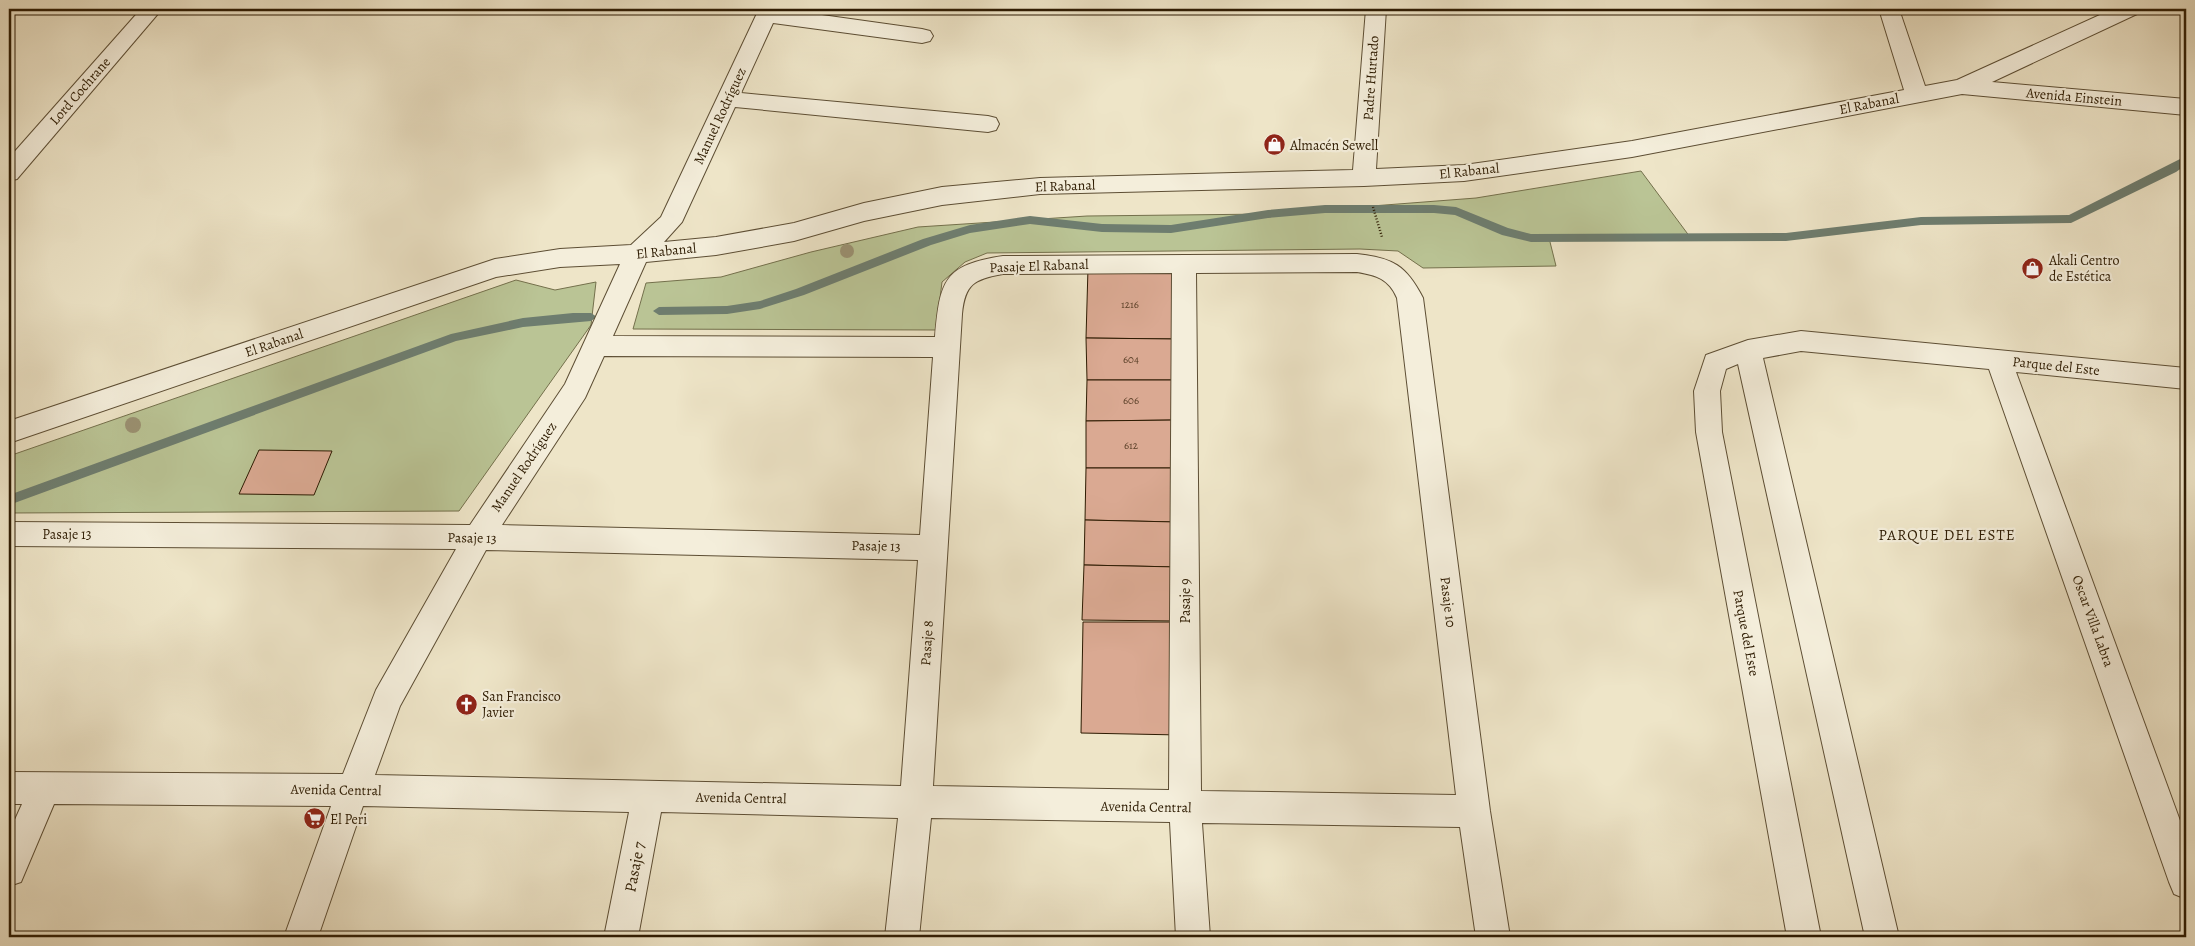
<svg xmlns="http://www.w3.org/2000/svg" width="2195" height="946" viewBox="0 0 2195 946" font-family="Alegreya,serif">
<style>
.green{fill:#bac495;stroke:#74704c}
.lines{fill:none;stroke-linecap:round;stroke-linejoin:round}
.stream{fill:#6e7d6f;fill-rule:evenodd}
.building{fill:#daa992;stroke:#2d1b02}
.minor-casing{stroke:#5d4e34;stroke-width:2}
.path{stroke:#2d1b02;stroke-width:2.5;stroke-dasharray:1 2;stroke-linecap:butt}
.minor{fill:#f4eedb;fill-rule:evenodd}
.tree{fill:#9b9273}
.labels{text-anchor:middle;dominant-baseline:central;stroke-width:4.5;stroke-linejoin:round;paint-order:stroke}
.number-label{font-size:11px;fill:#583e26}
.street-label{font-size:14px;fill:#2d1b02;stroke:#f4eedb}
.poi-label{font-size:14px;fill:#2d1b02;stroke:#f4eedb;text-anchor:start}
.neighbourhood-label{font-size:15px;letter-spacing:1px;fill:#2d1b02;stroke:#f4eedb}
.near-street-label{font-size:16px;fill:#2d1b02;stroke:#f4eedb}
</style>
<rect width="100%" height="100%" fill="#eee5c8"/>
<filter id="stains"><feTurbulence type="fractalNoise" baseFrequency=".004" numOctaves="4"/><feColorMatrix values="0 0 0 0 .2 0 0 0 0 .09 0 0 0 0 .02 0 0 0 .5 -.17"/></filter>
<radialGradient id="worn" r=".72"><stop offset=".6" stop-color="#630" stop-opacity="0"/><stop offset="1" stop-color="#630" stop-opacity=".3"/></radialGradient>
<g class="green">
<path d="M 1641,171 L 1690,237 L 1549,238 L 1556,266 L 1423,268 L 1398,251 L 1360,249 L 987,253 L 965,262 L 942,282 L 936,330 L 633,329 L 646,283 L 721,277 L 811,252 L 918,227 L 1087,216 L 1268,214 L 1476,198 Z"/>
<path d="M 516,280 L 555,290 L 596,282 L 591,325 L 459,511 L 9,513 L 9,456 Z"/>
</g>
<g class="lines">
<g class="stream">
<path d="M 2186,156 L 2186,165 L 2176,172 L 2071,223 L 1921,225 L 1786,241 L 1531,242 L 1502,235 L 1455,215 L 1434,213 L 1325,213 L 1268,218 L 1171,233 L 1102,232 L 1030,224 L 970,233 L 931,245 L 804,295 L 760,309 L 727,314 L 659,315 L 653,311 L 659,307 L 727,306 L 760,301 L 796,289 L 923,239 L 970,225 L 1030,216 L 1102,224 L 1171,225 L 1268,210 L 1325,205 L 1434,205 L 1456,207 L 1508,228 L 1531,234 L 1786,233 L 1921,217 L 2069,215 Z"/>
<path d="M 573,313 L 591,313 L 597,317 L 591,321 L 523,327 L 456,341 L 9,505 L 9,495 L 451,334 L 523,318 Z"/>
</g>
</g>
<g class="building">
<path d="M 1088,268 L 1173,269 L 1175,339 L 1086,338 Z"/>
<path d="M 1086,338 L 1175,339 L 1175,380 L 1087,380 Z"/>
<path d="M 1087,380 L 1175,380 L 1177,420 L 1086,421 Z"/>
<path d="M 1177,420 L 1176,468 L 1086,468 L 1086,421 Z"/>
<path d="M 259,450 L 332,451 L 314,495 L 239,494 Z"/>
<path d="M 1086,468 L 1176,468 L 1177,522 L 1085,520 Z"/>
<path d="M 1085,520 L 1177,522 L 1178,567 L 1084,565 Z"/>
<path d="M 1084,565 L 1178,567 L 1177,621 L 1082,620 Z"/>
<path d="M 1083,622 L 1178,622 L 1180,735 L 1081,733 Z"/>
</g>
<g class="lines">
<defs>
<g id="minor">
<path d="M 141,9 L 162,9 L 17,179 L 9,181 L 9,158 Z"/>
<path d="M 759,9 L 779,9 L 922,29 L 930,31 L 933,36 L 930,41 L 922,43 L 773,23 L 741,93 L 988,116 L 996,118 L 999,124 L 996,130 L 988,132 L 735,107 L 682,222 L 664,242 L 716,237 L 794,223 L 864,203 L 942,187 L 1040,178 L 1353,170 L 1366,9 L 1386,9 L 1376,169 L 1464,165 L 1632,141 L 1904,90 L 1879,9 L 1899,9 L 1925,86 L 1957,80 L 2113,9 L 2140,9 L 2137,14 L 1992,82 L 2186,99 L 2186,115 L 1962,94 L 1632,157 L 1464,181 L 1364,186 L 1040,194 L 942,205 L 864,221 L 794,241 L 716,255 L 646,262 L 613,336 L 935,337 C 940,280 944,265 1003,256 L 1357,254 C 1393,258 1406,265 1423,298 L 1490,811 L 1510,937 L 1476,937 L 1460,827 L 1202,823 L 1210,937 L 1176,937 L 1170,822 L 931,818 L 919,937 L 885,937 L 898,818 L 661,812 L 638,937 L 604,937 L 629,812 L 363,806 L 318,937 L 284,937 L 331,806 L 54,804 L 21,882 L 9,886 L 9,833 L 22,804 L 9,804 L 9,772 L 343,774 L 376,690 L 456,549 L 9,546 L 9,522 L 470,525 L 565,384 L 620,264 L 560,267 L 496,277 L 9,443 L 9,421 L 495,259 L 560,249 L 631,245 L 661,217 ZM 1357,272 C 1376,275 1389,279 1397,298 L 1456,795 L 1201,791 L 1196,273 ZM 1172,273 L 1169,790 L 933,786 L 962,314 C 965,284 974,279 1003,274 ZM 604,356 L 933,357 L 920,535 L 502,525 L 585,398 ZM 486,550 L 918,560 L 901,786 L 375,775 L 400,706 Z"/>
<path d="M 1801,331 L 2186,368 L 2186,389 L 2016,372 L 2186,837 L 2186,899 L 2174,894 L 2169,882 L 1989,369 L 1801,351 L 1763,358 L 1899,937 L 1865,937 L 1738,364 L 1726,369 L 1720,391 L 1722,432 L 1821,937 L 1787,937 L 1696,432 L 1694,391 L 1706,355 L 1748,340 Z"/>
</g>
</defs>
<use href="#minor" class="minor-casing"/>
<path class="path" d="M 1373,207 L 1382,237"/>
<use href="#minor" class="minor"/>
</g>
<g class="tree">
<circle cx="847" cy="251" r="7"/>
<circle cx="133" cy="425" r="8"/>
</g>
<defs>
<symbol id="shop-disc" viewBox="-11 -11 22 22"><circle r="9.5" fill="#8f2418" stroke="#f4eedb"/><path d="M-5-2.5h2.3a2.7 3.5 0 0 1 5.4 0H5L5.5 6h-11ZM-1.5-2.5h3a1.5 2.3 0 0 0-3 0Z" fill="#fff"/></symbol>
<symbol id="church-disc" viewBox="-11 -11 22 22"><circle r="9.5" fill="#8f2418" stroke="#f4eedb"/><path d="M-1.2-6h2.4v3.5h3.3v2.4h-3.3V6h-2.4V-.1h-3.3v-2.4h3.3Z" fill="#fff"/></symbol>
<symbol id="supermarket-disc" viewBox="-11 -11 22 22"><circle r="9.5" fill="#8f2418" stroke="#f4eedb"/><path d="M-6-5.5h2.5l.6 2H6L4.5 2H-2.5L-4.4-4H-6ZM-1.5 3.2a1.3 1.3 0 1 0 .1 0ZM3 3.2a1.3 1.3 0 1 0 .1 0Z" fill="#fff"/></symbol>
</defs>
<g fill-rule="evenodd">
<use href="#shop-disc" x="1262" y="132" width="25" height="25"/>
<use href="#shop-disc" x="2020" y="256" width="25" height="25"/>
<use href="#church-disc" x="454" y="692" width="25" height="25"/>
<use href="#supermarket-disc" x="302" y="806" width="25" height="25"/>
</g>
<g class="labels">
<g class="number-label">
<text x="1130" y="304">1216</text>
<text x="1131" y="359">604</text>
<text x="1131" y="400">606</text>
<text x="1131" y="445">612</text>
</g>
<g class="street-label">
<text transform="translate(1371 78) rotate(-86)">Padre Hurtado</text>
<text transform="translate(80 91) rotate(-49)">Lord Cochrane</text>
<text transform="translate(2074 97) rotate(5)">Avenida Einstein</text>
<text transform="translate(1869 104) rotate(-11)">El Rabanal</text>
<text transform="translate(720 116) rotate(-65)">Manuel Rodríguez</text>
<text transform="translate(1469 171) rotate(-6)">El Rabanal</text>
<text transform="translate(1065 186) rotate(-2)">El Rabanal</text>
<text transform="translate(666 251) rotate(-6)">El Rabanal</text>
<text transform="translate(1039 266) rotate(-2)">Pasaje El Rabanal</text>
<text transform="translate(274 343) rotate(-19)">El Rabanal</text>
<text transform="translate(2056 366) rotate(6)">Parque del Este</text>
<text transform="translate(524 467) rotate(-56)">Manuel Rodríguez</text>
<text x="67" y="534">Pasaje 13</text>
<text transform="translate(472 538) rotate(1)">Pasaje 13</text>
<text transform="translate(876 546) rotate(1)">Pasaje 13</text>
<text transform="translate(1185 601) rotate(-90)">Pasaje 9</text>
<text transform="translate(1448 602) rotate(83)">Pasaje 10</text>
<text transform="translate(2093 621) rotate(70)">Oscar Villa Labra</text>
<text transform="translate(1746 633) rotate(79)">Parque del Este</text>
<text transform="translate(927 643) rotate(-86)">Pasaje 8</text>
<text transform="translate(336 790) rotate(1)">Avenida Central</text>
<text transform="translate(741 798) rotate(1)">Avenida Central</text>
<text transform="translate(1146 807) rotate(1)">Avenida Central</text>
</g>
<g class="poi-label">
<text x="1290" y="145">Almacén Sewell</text>
<text x="2049" y="260">Akali Centro<tspan x="2049" dy="16">de Estética</tspan></text>
<text x="482" y="696">San Francisco<tspan x="482" dy="16">Javier</tspan></text>
<text x="330" y="819">El Peri</text>
</g>
<g class="neighbourhood-label">
<text x="1947" y="535">PARQUE DEL ESTE</text>
</g>
<g class="near-street-label">
<text transform="translate(635 867) rotate(-79)">Pasaje 7</text>
</g>
</g>
<rect width="2195" height="946" fill="none" stroke="#eee5c8" stroke-width="30"/>
<rect x="10" y="10" width="2175" height="926" fill="none" stroke="#2d1b02" stroke-width="2.5"/>
<rect x="15" y="15" width="2165" height="916" fill="none" stroke="#2d1b02"/>
<rect width="100%" height="100%" filter="url(#stains)"/>
<rect width="100%" height="100%" fill="url(#worn)"/>
</svg>
